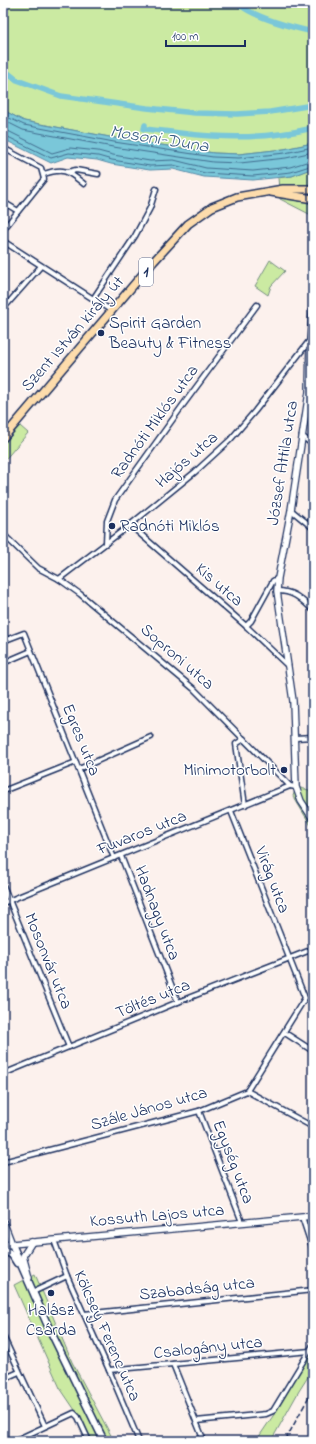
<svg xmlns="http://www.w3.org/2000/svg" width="316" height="1444" viewBox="0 0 316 1444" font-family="'Indie Flower',sans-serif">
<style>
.green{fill:#cbeaa2;stroke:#738c80}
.water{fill:#7ac7d9;stroke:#548aa8}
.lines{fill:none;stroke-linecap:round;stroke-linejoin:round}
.shore{stroke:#416c8f;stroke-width:1}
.canal{stroke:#7ac7d9;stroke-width:5.5}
.minor-casing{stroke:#1b2f5e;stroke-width:7}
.tertiary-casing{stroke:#1b2f5e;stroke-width:8}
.secondary-casing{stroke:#1b2f5e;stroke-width:9}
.primary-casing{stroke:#1b2f5e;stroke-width:10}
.minor{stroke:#fff;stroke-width:4}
.tertiary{stroke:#fff;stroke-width:5.5}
.secondary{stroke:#fff;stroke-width:6}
.primary{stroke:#fddcac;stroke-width:7}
.rail{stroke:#1b2f5e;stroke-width:1.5;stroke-dasharray:6 3;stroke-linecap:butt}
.poi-dot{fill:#1b2f5e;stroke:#fff;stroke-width:1.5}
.labels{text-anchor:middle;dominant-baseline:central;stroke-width:3;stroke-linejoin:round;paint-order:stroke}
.shield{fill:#fff;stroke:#5f6d8e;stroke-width:1}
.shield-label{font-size:16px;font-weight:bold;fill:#1b2f5e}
.poi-label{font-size:17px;fill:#1b2f5e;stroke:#fff;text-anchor:start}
.street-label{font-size:17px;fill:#1b2f5e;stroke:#fff}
.water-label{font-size:18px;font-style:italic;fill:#385d83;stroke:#fff}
</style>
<rect width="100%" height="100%" fill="#fcf1ed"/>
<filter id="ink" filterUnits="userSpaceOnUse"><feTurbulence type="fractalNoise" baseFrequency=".025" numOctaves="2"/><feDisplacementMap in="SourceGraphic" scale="8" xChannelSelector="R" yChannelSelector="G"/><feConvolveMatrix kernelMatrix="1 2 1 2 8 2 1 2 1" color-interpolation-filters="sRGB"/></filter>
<g filter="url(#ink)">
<g class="green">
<path d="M 3,3 L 313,3 L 313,143 L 284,149 L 239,154 L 214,153 L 115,138 L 24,121 L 3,110 Z"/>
<path d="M 313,168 L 313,216 L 280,199 L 278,178 L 292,176 Z"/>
<path d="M 270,260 L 285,271 L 271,286 L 268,295 L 255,286 Z"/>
<path d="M 20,426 L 28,433 L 3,462 L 3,444 Z"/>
<path d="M 296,787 L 309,790 L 313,796 L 313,829 L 293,796 Z"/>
<path d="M 35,1274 L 72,1362 L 114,1441 L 91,1441 L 79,1416 L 60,1388 L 14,1285 Z"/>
<path d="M 313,1348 L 313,1369 L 299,1391 L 271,1441 L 256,1441 L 275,1413 Z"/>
</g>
<path class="water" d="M 3,110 L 24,121 L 115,138 L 214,153 L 239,154 L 284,149 L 313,143 L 313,168 L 292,176 L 253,180 L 204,177 L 173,169 L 150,170 L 111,164 L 97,160 L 68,157 L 51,163 L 3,139 Z"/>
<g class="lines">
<g class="shore">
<path d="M 3,115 L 24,125 L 114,142 L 213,157 L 239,158 L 285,153 L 313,147"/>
<path d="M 3,120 L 23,130 L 113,147 L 213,162 L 240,163 L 286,158 L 313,152"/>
<path d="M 3,130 L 8,131 L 52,153 L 70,148 L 98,151 L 113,155 L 150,161 L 174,160 L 206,168 L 253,171 L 290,167 L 313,160"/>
<path d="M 3,135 L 6,136 L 51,158 L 69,153 L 98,156 L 112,160 L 150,166 L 173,165 L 205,173 L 253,176 L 291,172 L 313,165"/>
</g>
<g class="canal">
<path d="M 237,3 C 255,18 290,27 313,32"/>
<path d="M 3,69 L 17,80 L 61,96 L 147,108 L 195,113 L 237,114 L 270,112 L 313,105"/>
<path d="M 145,125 L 144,129 C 167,131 189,135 212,136 C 245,138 280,136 313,128"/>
</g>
<defs>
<g id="minor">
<path d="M 3,148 L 41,168 L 44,179 L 3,230"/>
<path d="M 68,172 L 76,170 L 98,174"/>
<path d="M 44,174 C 64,167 68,171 84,184"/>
<path d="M 3,202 L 18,211"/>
<path d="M 3,241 L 112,311"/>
<path d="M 93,299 L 135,236 L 150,208 L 156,189"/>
<path d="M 3,309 L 41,266"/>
<path d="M 302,436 L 313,445"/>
<path d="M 291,510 L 313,528"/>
<path d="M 130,525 L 246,626 L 288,666"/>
<path d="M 3,534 L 38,568 L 59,579 L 80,594 L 194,689 L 290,786 L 296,787"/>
<path d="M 106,543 L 107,521 L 115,500 L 183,405 L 257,305"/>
<path d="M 59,579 L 130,525 L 195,472 L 230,440 L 255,411 L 310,340"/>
<path d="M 277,591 C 294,591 301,599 313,610"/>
<path d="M 246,626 L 251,621 L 273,581 L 278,578"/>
<path d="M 3,641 L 24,633 L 114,858"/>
<path d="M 3,663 L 31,651"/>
<path d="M 295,738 L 313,737"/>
<path d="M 244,739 L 236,744 L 245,805"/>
<path d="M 79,769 L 151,737"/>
<path d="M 3,791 L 76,762"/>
<path d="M 121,856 L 178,1002"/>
<path d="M 3,885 L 69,1047"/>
<path d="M 3,903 L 290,786"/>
<path d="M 285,1033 L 313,1051"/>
<path d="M 3,1074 L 178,1002 L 313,949"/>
<path d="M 247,1091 L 313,1127"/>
<path d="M 199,1111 L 242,1222"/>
<path d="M 3,1162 L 199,1111 L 247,1091 L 305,998 L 231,811"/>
<path d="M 302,1217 L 313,1250"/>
<path d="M 54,1240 L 67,1276 L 109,1370 L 139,1441"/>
<path d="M 33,1292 L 67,1276"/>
<path d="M 84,1314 L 313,1290"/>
<path d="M 3,1336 L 45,1426"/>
<path d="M 173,1364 L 204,1441"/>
<path d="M 109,1370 L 310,1351"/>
<path d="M 3,1379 L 19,1372"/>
<path d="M 196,1421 L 266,1414 L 273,1411 L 313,1345"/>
<path d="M 14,1441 L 74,1413 L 78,1417 L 89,1441"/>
</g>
<g id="tertiary">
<path d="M 313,304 L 310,339 L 309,392 L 291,510 L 278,578 L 277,591 L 293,701 L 296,787 L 301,801 L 313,819"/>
<path d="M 3,1221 L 12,1244 L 313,1216"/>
<path d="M 29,1278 L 23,1256 L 32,1242"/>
</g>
<g id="secondary">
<path d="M 3,1245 L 12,1244 L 48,1326 L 104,1441"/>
<path d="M 3,1250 L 12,1255 L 17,1263"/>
</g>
<g id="primary">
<path d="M 271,192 L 313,199"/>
<path d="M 3,438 L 154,261 L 188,224 L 212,207 L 237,197 L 283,189 L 313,189"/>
</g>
</defs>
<use href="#minor" class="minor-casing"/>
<use href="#tertiary" class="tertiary-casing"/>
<use href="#secondary" class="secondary-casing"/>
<use href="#primary" class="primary-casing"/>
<use href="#minor" class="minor"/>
<use href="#tertiary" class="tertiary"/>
<use href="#secondary" class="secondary"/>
<use href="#primary" class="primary"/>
<path class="rail" d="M 285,1441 L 313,1389"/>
</g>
</g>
<g class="poi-dot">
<circle cx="101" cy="333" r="4"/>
<circle cx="112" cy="526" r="4"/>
<circle cx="284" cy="770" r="4"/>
<circle cx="51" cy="1293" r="4"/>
</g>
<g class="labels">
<rect class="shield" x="139" y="258" width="14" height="28" rx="3"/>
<g class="shield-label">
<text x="146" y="272">1</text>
</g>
<g class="poi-label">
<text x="109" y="323">Spirit Garden<tspan x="109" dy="20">Beauty &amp; Fitness</tspan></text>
<text x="120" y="526">Radnóti Miklós</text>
<text x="276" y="770" text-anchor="end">Minimotorbolt</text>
<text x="51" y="1310" text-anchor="middle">Halász<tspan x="51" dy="20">Csárda</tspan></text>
</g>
<g class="street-label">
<text transform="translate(73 334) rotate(-49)">Szent István király út</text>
<text transform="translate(155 422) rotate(-54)">Radnóti Miklós utca</text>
<text transform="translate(187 460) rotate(-41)">Hajós utca</text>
<text transform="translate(283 463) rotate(-81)">József Attila utca</text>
<text transform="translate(219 585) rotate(41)">Kis utca</text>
<text transform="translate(177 657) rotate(41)">Soproni utca</text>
<text transform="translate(81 740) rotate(68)">Egres utca</text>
<text transform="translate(142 833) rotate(-22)">Fuvaros utca</text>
<text transform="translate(272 880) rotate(69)">Virág utca</text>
<text transform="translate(157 913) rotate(69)">Hadnagy utca</text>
<text transform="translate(48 961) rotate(68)">Mosonvár utca</text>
<text transform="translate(153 999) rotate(-22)">Töltés utca</text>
<text transform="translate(149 1109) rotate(-16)">Szále János utca</text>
<text transform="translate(233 1162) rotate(69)">Egység utca</text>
<text transform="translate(157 1216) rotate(-5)">Kossuth Lajos utca</text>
<text transform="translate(197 1289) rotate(-6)">Szabadság utca</text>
<text transform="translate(107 1336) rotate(66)">Kölcsey Ferenc utca</text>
<text transform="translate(208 1348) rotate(-6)">Csalogány utca</text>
</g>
<g class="water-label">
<text transform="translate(159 140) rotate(9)">Mosoni-Duna</text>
</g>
</g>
<rect width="316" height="1444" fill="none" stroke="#fff" stroke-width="16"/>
<rect x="8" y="8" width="300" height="1428" fill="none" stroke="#1b2f5e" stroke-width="1.5" filter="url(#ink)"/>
<path d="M166 40v6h79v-6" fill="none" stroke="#1b2f5e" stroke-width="2"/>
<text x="172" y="40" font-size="12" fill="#1b2f5e" stroke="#ffffff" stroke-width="3" paint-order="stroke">100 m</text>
</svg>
